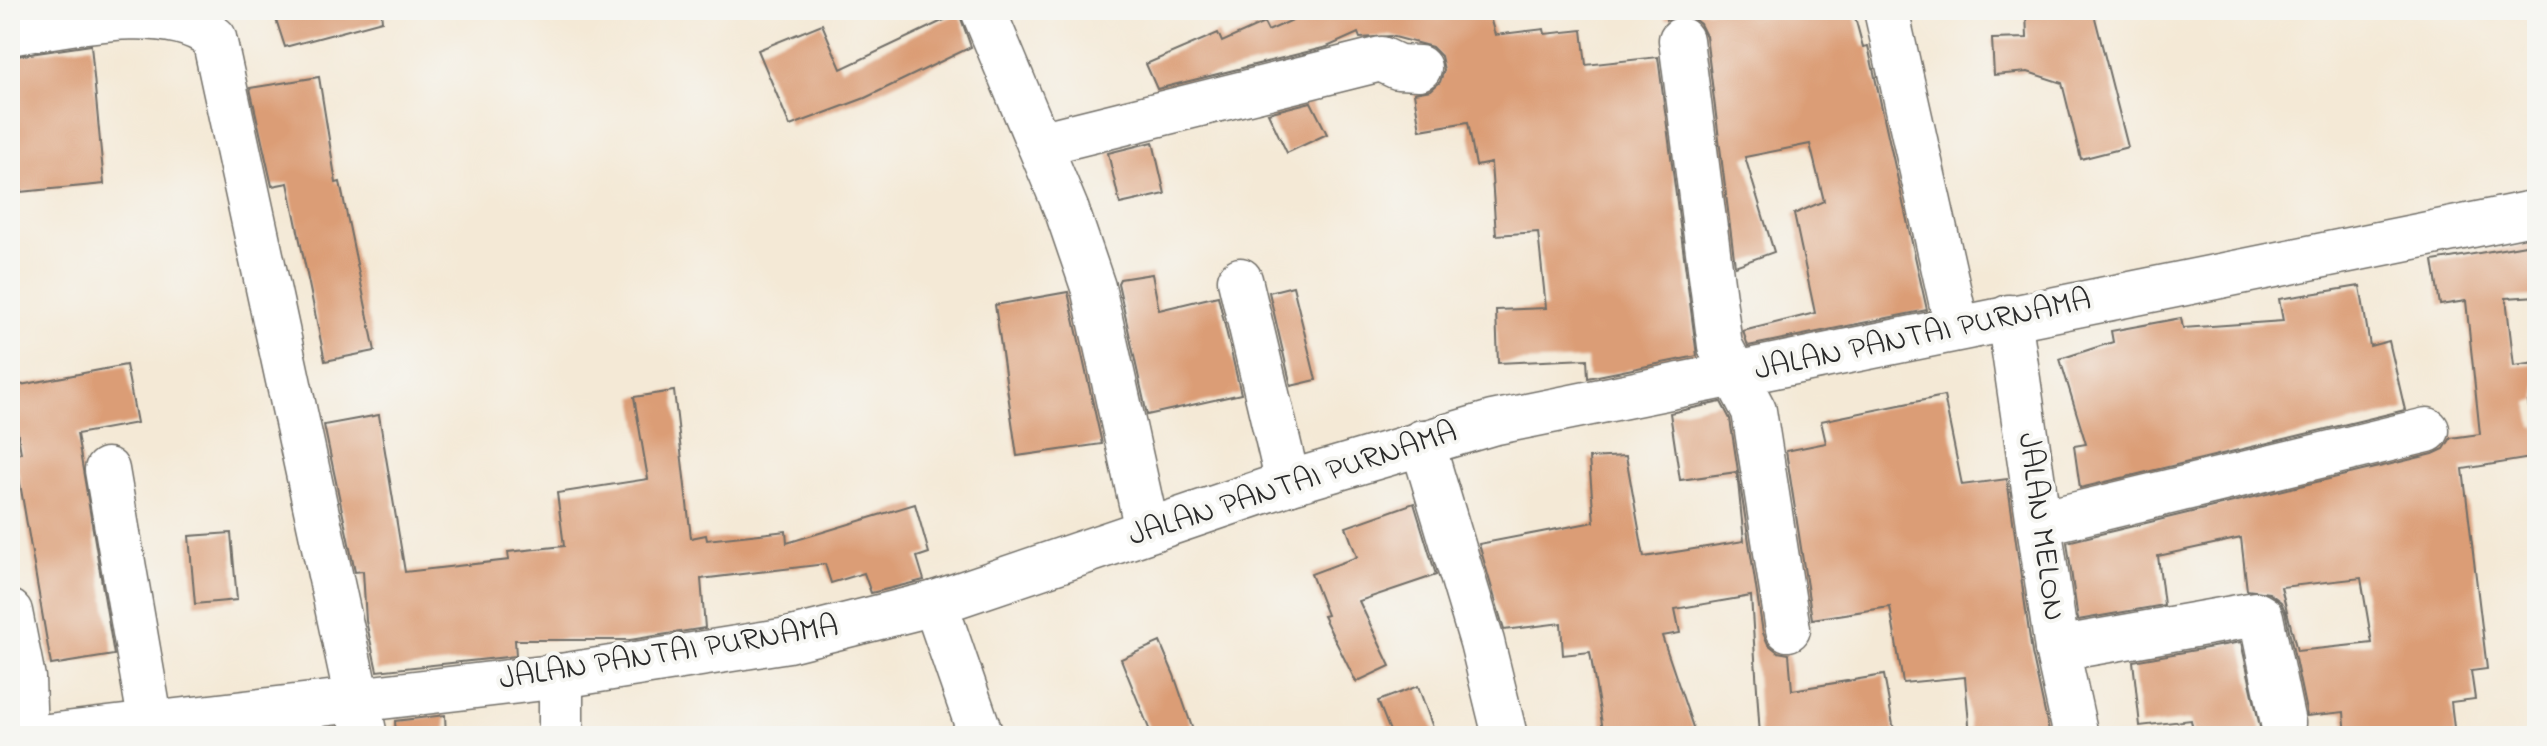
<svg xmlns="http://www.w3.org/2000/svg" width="2547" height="746" viewBox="0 0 2547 746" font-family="'Indie Flower',sans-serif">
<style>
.building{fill:#db9d76;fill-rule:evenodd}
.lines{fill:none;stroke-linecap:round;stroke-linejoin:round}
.minor-casing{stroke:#716e67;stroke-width:47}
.minor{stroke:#fff;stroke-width:44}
.labels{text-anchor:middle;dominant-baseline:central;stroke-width:8;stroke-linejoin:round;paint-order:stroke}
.street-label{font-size:32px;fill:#2b2b2b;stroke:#f6f6f2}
</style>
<rect width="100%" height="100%" fill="#f6f6f2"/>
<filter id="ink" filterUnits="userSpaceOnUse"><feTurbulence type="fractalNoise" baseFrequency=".0125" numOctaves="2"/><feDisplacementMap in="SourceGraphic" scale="16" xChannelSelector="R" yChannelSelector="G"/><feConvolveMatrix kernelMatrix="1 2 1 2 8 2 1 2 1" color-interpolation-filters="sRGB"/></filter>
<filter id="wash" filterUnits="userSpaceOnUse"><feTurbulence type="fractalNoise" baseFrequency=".006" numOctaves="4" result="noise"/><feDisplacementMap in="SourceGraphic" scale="32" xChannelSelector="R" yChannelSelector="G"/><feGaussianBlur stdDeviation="1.8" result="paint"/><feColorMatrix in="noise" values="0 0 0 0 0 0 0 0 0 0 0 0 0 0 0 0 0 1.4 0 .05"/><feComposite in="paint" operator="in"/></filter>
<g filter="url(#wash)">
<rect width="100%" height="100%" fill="#f4e9d6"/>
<g id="blocks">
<g class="building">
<path d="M 273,10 L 381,10 L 382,21 L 285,47 Z"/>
<path d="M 1315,10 L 1488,10 L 1495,35 L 1544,29 L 1545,34 L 1582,30 L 1586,65 L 1658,57 L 1697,356 L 1588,378 L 1587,359 L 1498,363 L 1496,310 L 1546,308 L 1538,232 L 1496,235 L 1491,163 L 1476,166 L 1468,122 L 1420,130 L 1414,93 L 1431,90 L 1440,82 L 1444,70 L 1441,56 L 1432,47 L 1391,36 L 1360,38 L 1358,33 L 1327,47 L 1157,89 L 1146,64 L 1218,33 L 1222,42 L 1264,23 L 1268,31 Z"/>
<path d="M 1665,10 L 1853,10 L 1863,47 L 1868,46 L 1927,310 L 1748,346 L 1743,331 L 1815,313 L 1794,214 L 1824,201 L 1810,144 L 1745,157 L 1774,252 L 1735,266 L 1706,36 L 1700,24 L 1691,17 L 1679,15 L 1666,20 Z"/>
<path d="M 2026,10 L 2093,10 L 2128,147 L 2081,159 L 2062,83 L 2028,72 L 1994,75 L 1992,39 L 2027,38 Z"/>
<path d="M 959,13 L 971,47 L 865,98 L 790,126 L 758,50 L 822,24 L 841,69 Z"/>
<path d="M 91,45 L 104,184 L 10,193 L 10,57 Z"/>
<path d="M 319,77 L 336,183 L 340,182 L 375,351 L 325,361 L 288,183 L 272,186 L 250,88 Z"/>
<path d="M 1311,102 L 1327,134 L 1287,153 L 1268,113 Z"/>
<path d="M 1153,142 L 1165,194 L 1120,204 L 1108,153 Z"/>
<path d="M 2537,243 L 2537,296 L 2506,298 L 2514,366 L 2537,363 L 2537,401 L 2528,402 L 2532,427 L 2537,426 L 2537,457 L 2463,469 L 2487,669 L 2471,671 L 2475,699 L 2451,702 L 2455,736 L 2346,736 L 2344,712 L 2307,716 L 2285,611 L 2281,602 L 2269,593 L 2247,590 L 2241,538 L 2158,556 L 2164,605 L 2078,620 L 2067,542 L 2433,454 L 2444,449 L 2451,438 L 2480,434 L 2466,301 L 2440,305 L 2433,261 ZM 2361,578 L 2372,643 L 2297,651 L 2281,587 Z"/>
<path d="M 1152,274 L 1159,310 L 1218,296 L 1241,394 L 1147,415 L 1118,283 L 1120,279 Z"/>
<path d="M 1293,286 L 1316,380 L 1291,386 L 1269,292 Z"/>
<path d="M 2360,286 L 2370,346 L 2389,341 L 2405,410 L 2080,488 L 2074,446 L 2086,444 L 2060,359 L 2113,342 L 2111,331 L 2181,318 L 2183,328 L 2283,321 L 2279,299 Z"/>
<path d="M 1068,292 L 1102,444 L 1017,456 L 995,305 Z"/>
<path d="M 126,365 L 137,423 L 77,434 L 114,655 L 51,665 L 15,454 L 21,453 L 10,387 Z"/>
<path d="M 674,391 L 691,538 L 706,535 L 707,540 L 786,531 L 787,543 L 915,504 L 929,553 L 917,557 L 924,580 L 871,593 L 864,573 L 831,583 L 825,564 L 701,579 L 705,628 L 630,640 L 515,640 L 516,656 L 377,671 L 366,621 L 363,571 L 355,572 L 324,425 L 379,415 L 405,572 L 509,560 L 508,552 L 564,546 L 557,493 L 648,479 L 634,397 Z"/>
<path d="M 1944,396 L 1962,485 L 2007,479 L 2032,653 L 2050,736 L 1970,736 L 1965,677 L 1903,683 L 1890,607 L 1812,619 L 1786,451 L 1826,443 L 1821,421 Z"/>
<path d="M 1721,402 L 1730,419 L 1763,633 L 1768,644 L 1778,652 L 1789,654 L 1792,690 L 1884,675 L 1895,736 L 1760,736 L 1751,596 L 1675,609 L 1680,633 L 1662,636 L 1696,736 L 1604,736 L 1590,652 L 1563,655 L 1561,623 L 1504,630 L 1479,544 L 1594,522 L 1589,458 L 1626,456 L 1644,557 L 1744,541 L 1737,472 L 1680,480 L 1670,413 Z"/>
<path d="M 1414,503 L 1436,575 L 1359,601 L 1390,666 L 1356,682 L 1323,616 L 1327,615 L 1311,574 L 1357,557 L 1346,527 Z"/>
<path d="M 231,533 L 237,600 L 195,604 L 189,536 Z"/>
<path d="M 1160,642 L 1174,675 L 1195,736 L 1152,736 L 1121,659 Z"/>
<path d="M 2241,642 L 2262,736 L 2194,736 L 2191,720 L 2140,726 L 2133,661 Z"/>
<path d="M 1418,686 L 1436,736 L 1392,736 L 1378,701 Z"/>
<path d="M 445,715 L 446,736 L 396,736 L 395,721 Z"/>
</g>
</g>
</g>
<g filter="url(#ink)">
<use href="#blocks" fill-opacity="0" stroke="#716e67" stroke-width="2"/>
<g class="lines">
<defs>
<g id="minor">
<path d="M 983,10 L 1067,211 L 1093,287 L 1147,530"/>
<path d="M 1886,10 L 1957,328"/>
<path d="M 10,33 C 67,24 168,0 214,38 L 365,736"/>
<path d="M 1681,40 L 1720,346 L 1754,411 L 1788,629"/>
<path d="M 1039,144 L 1381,59 L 1398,67 L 1419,68"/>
<path d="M 1240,280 L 1288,483"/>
<path d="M 2009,317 L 2057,649 L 2076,736"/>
<path d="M 1422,442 L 1482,642 L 1505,736"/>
<path d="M 107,470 L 151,725"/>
<path d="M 2040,523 L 2427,430"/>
<path d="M 935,603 L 981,736"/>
<path d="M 10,612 L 23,678 L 25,736"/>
<path d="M 2057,649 L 2256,614 L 2261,617 L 2283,723"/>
<path d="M 561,676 L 561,736"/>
<path d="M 48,736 L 561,676 L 788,640 L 935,603 L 1288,483 L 1492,423 L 2537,212"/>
</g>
</defs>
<use href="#minor" class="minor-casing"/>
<use href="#minor" class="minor"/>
</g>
</g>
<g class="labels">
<g class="street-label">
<text transform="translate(1923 336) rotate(-12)">JALAN PANTAI PURNAMA</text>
<text transform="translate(1293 485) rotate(-18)">JALAN PANTAI PURNAMA</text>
<text transform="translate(2040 527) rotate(82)">JALAN MELON</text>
<text transform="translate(669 654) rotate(-9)">JALAN PANTAI PURNAMA</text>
</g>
</g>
<rect width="2547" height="746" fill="none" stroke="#f6f6f2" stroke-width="40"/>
</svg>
